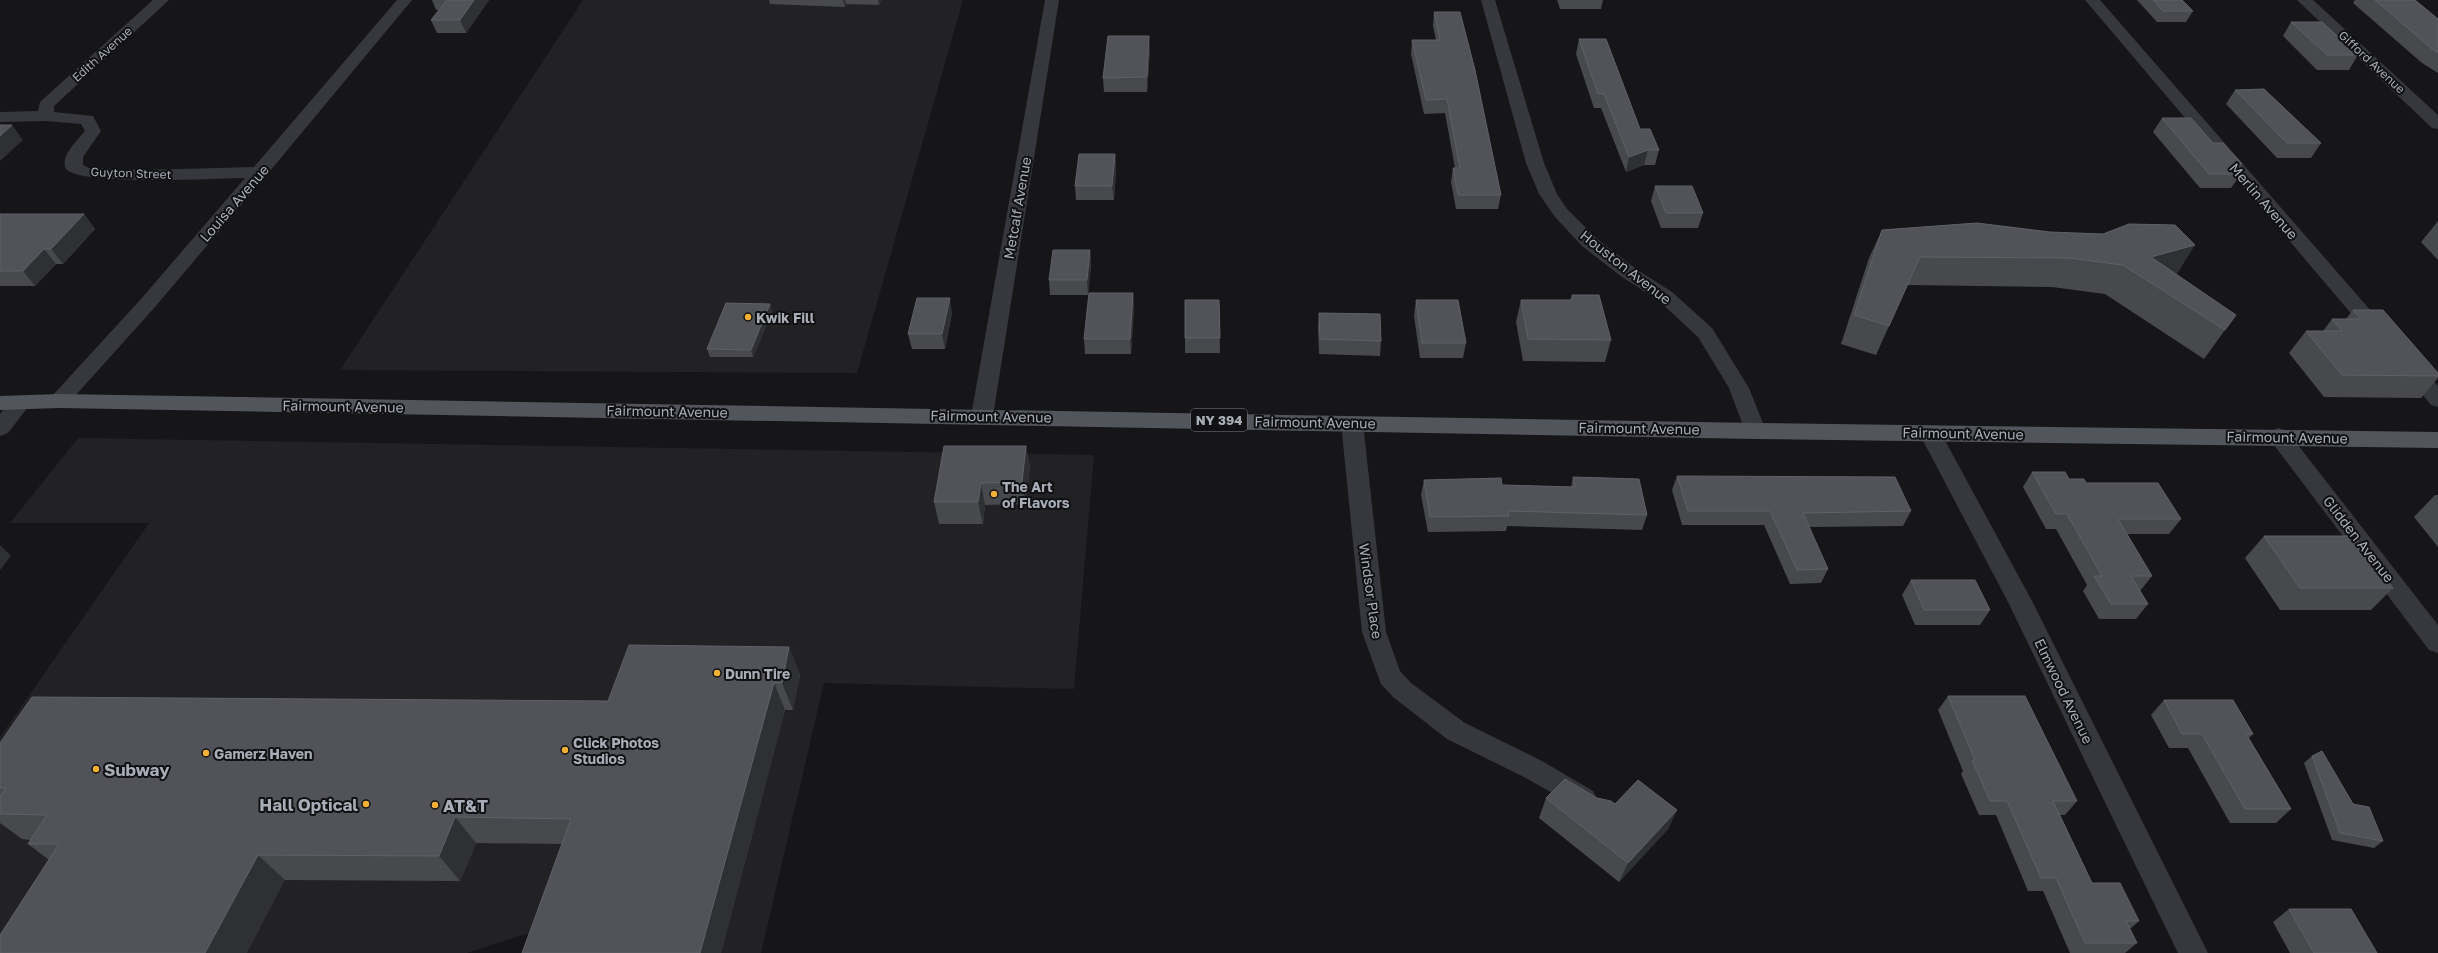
<svg xmlns="http://www.w3.org/2000/svg" width="2438" height="953" viewBox="0 0 2438 953" font-family="'Golos Text',sans-serif">
<style>
.built{fill:#222225}
.lines{fill:none;stroke-linecap:round;stroke-linejoin:round}
.street{fill:#37383d;fill-rule:evenodd}
.primary{fill:#53555c;fill-rule:evenodd}
.wall{fill:#47494d}
.shaded-wall{fill:#2f3033}
.building{fill:#525359;stroke:#5f6168}
.poi-dot{fill:#f2b134;stroke:#111113;stroke-width:1.5}
.labels{text-anchor:middle;dominant-baseline:central;stroke-width:4;stroke-linejoin:round;paint-order:stroke}
.far-street-label{font-size:12px;fill:#a8adb8;stroke:#111113}
.shield{fill:#111113;stroke:#7b7e86;stroke-width:1}
.shield-label{font-size:13px;font-weight:bold;fill:#a8adb8}
.street-label{font-size:14px;fill:#a8adb8;stroke:#111113}
.poi-label{font-size:14px;font-weight:bold;fill:#a8adb8;stroke:#111113;text-anchor:start}
.near-poi-label{font-size:17px;font-weight:bold;fill:#a8adb8;stroke:#111113;text-anchor:start}
</style>
<rect width="100%" height="100%" fill="#161618"/>
<g class="built">
<path d="M 583,0 L 963,0 L 857,373 L 340,370 Z"/>
<path d="M 78,438 L 1094,455 L 1074,689 L 824,683 L 761,953 L 526,953 L 532,932 L 467,953 L 0,953 L 0,737 L 149,523 L 10,523 Z"/>
</g>
<g class="lines">
<g class="street">
<path d="M 153,0 L 169,0 L 54,106 L 54,112 L 93,116 L 101,131 L 83,157 L 83,165 L 89,168 L 145,170 L 254,167 L 397,0 L 412,0 L 270,171 L 268,176 L 265,177 L 155,307 L 66,406 L 59,408 L 52,406 L 49,401 L 52,396 L 141,299 L 245,178 C 223,178 70,187 65,167 C 62,154 77,141 85,131 L 81,124 L 46,121 L 0,122 L 0,112 L 38,111 L 40,102 Z"/>
<path d="M 1045,0 L 1059,0 L 993,416 L 989,421 L 982,423 L 975,421 L 971,416 Z"/>
<path d="M 1481,0 L 1495,0 L 1544,163 L 1557,194 L 1567,209 L 1596,238 L 1636,269 L 1672,292 L 1712,328 L 1749,388 L 1766,431 L 1763,436 L 1755,439 L 1747,436 L 1729,388 L 1698,337 L 1658,300 L 1622,277 L 1582,246 L 1555,217 L 1539,194 L 1526,163 Z"/>
<path d="M 2085,0 L 2100,0 L 2385,327 L 2388,332 L 2385,337 L 2378,339 L 2371,337 Z"/>
<path d="M 2297,0 L 2313,0 L 2438,115 L 2438,129 L 2432,128 Z"/>
<path d="M 2409,359 L 2416,361 L 2438,386 L 2438,407 L 2431,405 L 2399,366 L 2402,361 Z"/>
<path d="M 21,396 L 28,398 L 31,403 L 8,433 L 0,436 L 0,414 L 14,398 Z"/>
<path d="M 1352,416 L 1359,418 L 1363,423 L 1386,632 L 1400,671 L 1411,683 L 1465,723 L 1542,761 L 1593,791 L 1597,799 L 1593,807 L 1584,811 L 1524,777 L 1447,739 L 1393,697 L 1381,684 L 1362,632 L 1341,423 L 1345,418 Z"/>
<path d="M 1930,425 L 1938,428 L 1941,433 L 2032,601 L 2208,953 L 2178,953 L 2008,602 L 1919,433 L 1922,428 Z"/>
<path d="M 2279,428 L 2287,431 L 2438,625 L 2438,653 L 2429,650 L 2271,441 L 2268,436 L 2271,431 Z"/>
</g>
<path class="primary" d="M 59,394 L 1755,423 L 2438,432 L 2438,448 L 1755,439 L 59,408 L 0,410 L 0,396 Z"/>
</g>
<g class="wall">
<path d="M 432,0 L 489,0 L 466,33 L 437,33 L 431,20 L 439,10 L 436,10 Z"/>
<path d="M 769,0 L 881,0 L 879,5 L 846,4 L 845,7 L 770,4 Z"/>
<path d="M 1557,0 L 1603,0 L 1601,9 L 1560,9 Z"/>
<path d="M 2137,0 L 2182,0 L 2193,11 L 2186,22 L 2157,22 Z"/>
<path d="M 2355,0 L 2415,0 L 2438,19 L 2438,73 L 2422,63 L 2353,3 Z"/>
<path d="M 1434,12 L 1501,195 L 1498,209 L 1456,209 L 1451,182 L 1453,168 L 1455,168 L 1445,113 L 1424,114 L 1411,54 L 1412,40 L 1436,40 L 1433,26 Z"/>
<path d="M 2291,22 L 2358,55 L 2349,70 L 2317,70 L 2283,36 Z"/>
<path d="M 1579,39 L 1640,129 L 1659,150 L 1655,165 L 1644,165 L 1626,172 L 1601,108 L 1594,108 L 1576,54 Z"/>
<path d="M 1150,50 L 1147,92 L 1104,92 L 1103,78 Z"/>
<path d="M 2235,90 L 2321,143 L 2311,158 L 2277,158 L 2226,104 Z"/>
<path d="M 2162,118 L 2213,143 L 2242,164 L 2238,170 L 2241,174 L 2231,188 L 2200,188 L 2153,132 Z"/>
<path d="M 1115,154 L 1116,169 L 1114,200 L 1076,200 L 1075,186 Z"/>
<path d="M 1655,186 L 1703,213 L 1698,228 L 1661,228 L 1651,201 Z"/>
<path d="M 0,213 L 1,214 L 84,214 L 95,229 L 63,264 L 56,264 L 35,286 L 0,286 Z"/>
<path d="M 2438,221 L 2438,260 L 2421,242 Z"/>
<path d="M 1977,223 L 2177,274 L 2176,274 L 2225,330 L 2204,359 L 2105,294 L 2052,287 L 1907,285 L 1889,326 L 1876,355 L 1841,344 L 1869,258 L 1882,230 Z"/>
<path d="M 1090,250 L 1091,265 L 1088,295 L 1050,295 L 1049,280 Z"/>
<path d="M 1133,293 L 1134,308 L 1131,354 L 1085,354 L 1084,339 Z"/>
<path d="M 1572,295 L 1611,340 L 1605,362 L 1523,361 L 1516,322 L 1521,300 L 1570,300 Z"/>
<path d="M 1219,300 L 1220,353 L 1185,353 L 1185,338 Z"/>
<path d="M 1416,300 L 1466,343 L 1463,358 L 1420,358 L 1414,316 Z"/>
<path d="M 770,304 L 772,312 L 753,357 L 710,357 L 707,349 Z"/>
<path d="M 2353,310 L 2438,373 L 2438,378 L 2421,398 L 2324,397 L 2289,353 L 2306,331 L 2323,331 L 2332,319 L 2346,319 Z"/>
<path d="M 952,313 L 945,349 L 912,349 L 908,334 Z"/>
<path d="M 1319,313 L 1381,341 L 1380,356 L 1319,354 L 1318,328 Z"/>
<path d="M 1026,446 L 1030,468 L 1025,504 L 985,505 L 983,524 L 939,524 L 934,502 Z"/>
<path d="M 2032,472 L 2086,483 L 2181,519 L 2169,534 L 2127,534 L 2152,576 L 2140,591 L 2148,604 L 2136,619 L 2099,619 L 2083,591 L 2087,585 L 2056,529 L 2046,529 L 2023,487 Z"/>
<path d="M 1677,476 L 1911,511 L 1903,526 L 1809,527 L 1828,569 L 1821,583 L 1790,584 L 1764,525 L 1682,525 L 1672,490 Z"/>
<path d="M 1573,477 L 1647,515 L 1642,530 L 1507,526 L 1506,531 L 1428,532 L 1421,495 L 1424,480 L 1502,485 L 1571,487 Z"/>
<path d="M 2435,495 L 2438,495 L 2438,547 L 2414,517 Z"/>
<path d="M 2264,536 L 2393,588 L 2371,610 L 2280,610 L 2245,558 Z"/>
<path d="M 1911,580 L 1990,610 L 1980,625 L 1915,625 L 1902,595 Z"/>
<path d="M 789,647 L 800,675 L 793,710 L 785,710 L 721,953 L 522,953 L 562,844 L 476,843 L 460,881 L 285,880 L 49,860 L 28,844 L 31,840 L 22,839 L 0,823 L 0,743 L 608,701 Z"/>
<path d="M 1948,696 L 2077,801 L 2065,815 L 2060,815 L 2092,883 L 2139,921 L 2130,929 L 2137,943 L 2125,953 L 2070,953 L 2043,891 L 2028,891 L 1996,815 L 1979,815 L 1961,774 L 1963,771 L 1938,710 Z"/>
<path d="M 2164,700 L 2253,734 L 2249,738 L 2291,809 L 2276,823 L 2230,823 L 2188,748 L 2169,748 L 2151,715 Z"/>
<path d="M 2312,756 L 2353,804 L 2383,841 L 2374,848 L 2332,840 L 2304,763 Z"/>
<path d="M 1546,798 L 1597,798 L 1615,804 L 1677,810 L 1668,829 L 1619,882 L 1539,818 Z"/>
<path d="M 2289,909 L 2377,953 L 2290,953 L 2273,922 Z"/>
</g>
<g class="shaded-wall">
<path d="M 474,0 L 489,0 L 466,33 L 460,20 Z"/>
<path d="M 843,0 L 845,0 L 846,4 L 845,7 Z"/>
<path d="M 878,0 L 881,0 L 879,5 Z"/>
<path d="M 1149,36 L 1150,50 L 1147,92 L 1147,77 Z"/>
<path d="M 12,125 L 23,140 L 0,161 L 0,136 Z"/>
<path d="M 1648,150 L 1644,165 L 1626,172 L 1629,157 Z"/>
<path d="M 1115,154 L 1116,169 L 1114,200 L 1112,186 Z"/>
<path d="M 84,214 L 95,229 L 63,264 L 51,249 Z"/>
<path d="M 2195,245 L 2177,274 L 2148,281 L 2151,257 Z"/>
<path d="M 44,249 L 56,264 L 35,286 L 23,271 Z"/>
<path d="M 1090,250 L 1091,265 L 1088,295 L 1087,280 Z"/>
<path d="M 1133,293 L 1134,308 L 1131,354 L 1130,339 Z"/>
<path d="M 950,298 L 952,313 L 945,349 L 942,334 Z"/>
<path d="M 770,304 L 772,312 L 753,357 L 751,350 Z"/>
<path d="M 1026,446 L 1030,468 L 1025,504 L 1022,482 Z"/>
<path d="M 981,483 L 985,505 L 983,524 L 978,502 Z"/>
<path d="M 0,545 L 11,556 L 0,570 Z"/>
<path d="M 789,647 L 800,675 L 793,710 L 782,683 Z"/>
<path d="M 774,683 L 785,710 L 721,953 L 700,953 Z"/>
<path d="M 1677,810 L 1668,829 L 1619,882 L 1628,863 Z"/>
<path d="M 455,817 L 476,843 L 460,881 L 439,856 Z"/>
<path d="M 258,855 L 285,880 L 247,953 L 205,953 Z"/>
</g>
<g class="building">
<path d="M 447,0 L 474,0 L 460,20 L 431,20 Z"/>
<path d="M 2153,0 L 2182,0 L 2193,11 L 2163,11 Z"/>
<path d="M 2375,0 L 2415,0 L 2438,19 L 2438,53 L 2432,49 Z"/>
<path d="M 1434,12 L 1460,12 L 1475,70 L 1501,195 L 1458,195 L 1453,168 L 1460,168 L 1447,99 L 1426,100 L 1412,40 L 1440,40 Z"/>
<path d="M 2291,22 L 2322,22 L 2358,55 L 2327,55 Z"/>
<path d="M 1108,36 L 1149,36 L 1147,77 L 1103,78 Z"/>
<path d="M 1579,39 L 1606,39 L 1640,129 L 1650,129 L 1659,150 L 1648,150 L 1629,157 L 1604,94 L 1598,94 Z"/>
<path d="M 2264,89 L 2321,143 L 2287,143 L 2235,90 Z"/>
<path d="M 2162,118 L 2191,118 L 2213,143 L 2223,143 L 2242,164 L 2233,164 L 2241,174 L 2209,174 Z"/>
<path d="M 0,125 L 12,125 L 0,136 Z"/>
<path d="M 1079,154 L 1115,154 L 1112,186 L 1075,186 Z"/>
<path d="M 1655,186 L 1692,186 L 1703,213 L 1666,213 Z"/>
<path d="M 0,214 L 84,214 L 51,249 L 44,249 L 23,271 L 0,271 Z"/>
<path d="M 1977,223 L 2050,232 L 2103,234 L 2129,224 L 2175,225 L 2195,245 L 2151,257 L 2236,315 L 2225,330 L 2123,265 L 2069,258 L 1920,257 L 1889,326 L 1854,315 L 1882,230 Z"/>
<path d="M 1053,250 L 1090,250 L 1087,280 L 1049,280 Z"/>
<path d="M 1089,293 L 1133,293 L 1130,339 L 1084,339 Z"/>
<path d="M 1572,295 L 1599,295 L 1611,340 L 1528,339 L 1521,300 L 1573,300 Z"/>
<path d="M 917,298 L 950,298 L 942,334 L 908,334 Z"/>
<path d="M 1185,300 L 1219,300 L 1220,338 L 1185,338 Z"/>
<path d="M 1416,300 L 1458,300 L 1466,343 L 1422,343 Z"/>
<path d="M 726,303 L 770,304 L 751,350 L 707,349 Z"/>
<path d="M 2353,310 L 2383,310 L 2438,373 L 2438,376 L 2342,375 L 2306,331 L 2342,331 L 2332,319 L 2361,319 Z"/>
<path d="M 1319,313 L 1380,314 L 1381,341 L 1320,339 Z"/>
<path d="M 944,446 L 1026,446 L 1022,482 L 981,483 L 978,502 L 934,502 Z"/>
<path d="M 2032,472 L 2065,472 L 2069,479 L 2084,479 L 2086,483 L 2158,483 L 2181,519 L 2118,519 L 2152,576 L 2131,576 L 2148,604 L 2111,604 L 2094,576 L 2102,576 L 2067,514 L 2056,514 Z"/>
<path d="M 1677,476 L 1895,477 L 1911,511 L 1803,513 L 1828,569 L 1797,570 L 1770,511 L 1688,511 Z"/>
<path d="M 1573,477 L 1639,479 L 1647,515 L 1508,511 L 1509,516 L 1430,517 L 1424,480 L 1501,478 L 1502,485 L 1575,487 Z"/>
<path d="M 2264,536 L 2354,536 L 2393,588 L 2300,588 Z"/>
<path d="M 1911,580 L 1975,580 L 1990,610 L 1924,610 Z"/>
<path d="M 629,645 L 789,647 L 782,683 L 774,683 L 700,953 L 522,953 L 571,819 L 455,817 L 439,856 L 258,855 L 205,953 L 0,953 L 0,935 L 59,844 L 28,844 L 47,815 L 0,814 L 0,796 L 6,788 L 0,788 L 0,743 L 32,697 L 608,701 Z"/>
<path d="M 1948,696 L 2025,696 L 2077,801 L 2053,801 L 2092,883 L 2120,883 L 2139,921 L 2126,921 L 2137,943 L 2085,943 L 2056,878 L 2041,878 L 2007,801 L 1990,801 L 1972,760 L 1975,760 Z"/>
<path d="M 2164,700 L 2233,700 L 2253,734 L 2246,734 L 2291,809 L 2245,809 L 2202,734 L 2182,734 Z"/>
<path d="M 2322,751 L 2353,804 L 2369,807 L 2383,841 L 2340,833 L 2312,756 Z"/>
<path d="M 1565,779 L 1597,798 L 1611,801 L 1615,804 L 1638,780 L 1677,810 L 1628,863 L 1546,798 Z"/>
<path d="M 2289,909 L 2351,909 L 2377,953 L 2314,953 Z"/>
</g>
<g class="poi-dot">
<circle cx="748" cy="317" r="4"/>
<circle cx="994" cy="494" r="4"/>
<circle cx="717" cy="673" r="4"/>
<circle cx="565" cy="750" r="4"/>
<circle cx="206" cy="753" r="4"/>
<circle cx="96" cy="769" r="4"/>
<circle cx="366" cy="804" r="4"/>
<circle cx="435" cy="805" r="4"/>
</g>
<g class="labels">
<g class="far-street-label">
<text transform="translate(102 54) rotate(-42)">Edith Avenue</text>
<text transform="translate(2372 62) rotate(43)">Gifford Avenue</text>
<text transform="translate(131 173) rotate(2)">Guyton Street</text>
</g>
<rect class="shield" x="1191" y="409" width="56" height="22" rx="3"/>
<g class="shield-label">
<text x="1219" y="420">NY 394</text>
</g>
<g class="street-label">
<text transform="translate(2264 201) rotate(49)">Merlin Avenue</text>
<text transform="translate(234 203) rotate(-49)">Louisa Avenue</text>
<text transform="translate(1017 208) rotate(-80)">Metcalf Avenue</text>
<text transform="translate(1626 267) rotate(38)">Houston Avenue</text>
<text transform="translate(343 406) rotate(1)">Fairmount Avenue</text>
<text transform="translate(667 411) rotate(1)">Fairmount Avenue</text>
<text transform="translate(991 416) rotate(1)">Fairmount Avenue</text>
<text transform="translate(1315 422) rotate(1)">Fairmount Avenue</text>
<text transform="translate(1639 428) rotate(1)">Fairmount Avenue</text>
<text transform="translate(1963 433) rotate(1)">Fairmount Avenue</text>
<text transform="translate(2287 437) rotate(1)">Fairmount Avenue</text>
<text transform="translate(2359 539) rotate(52)">Glidden Avenue</text>
<text transform="translate(1371 591) rotate(82)">Windsor Place</text>
<text transform="translate(2064 691) rotate(64)">Elmwood Avenue</text>
</g>
<g class="poi-label">
<text x="756" y="317">Kwik Fill</text>
<text x="1002" y="486">The Art<tspan x="1002" dy="16">of Flavors</tspan></text>
<text x="725" y="673">Dunn Tire</text>
<text x="573" y="742">Click Photos<tspan x="573" dy="16">Studios</tspan></text>
<text x="214" y="753">Gamerz Haven</text>
</g>
<g class="near-poi-label">
<text x="104" y="769">Subway</text>
<text x="358" y="804" text-anchor="end">Hall Optical</text>
<text x="443" y="805">AT&amp;T</text>
</g>
</g>
</svg>
